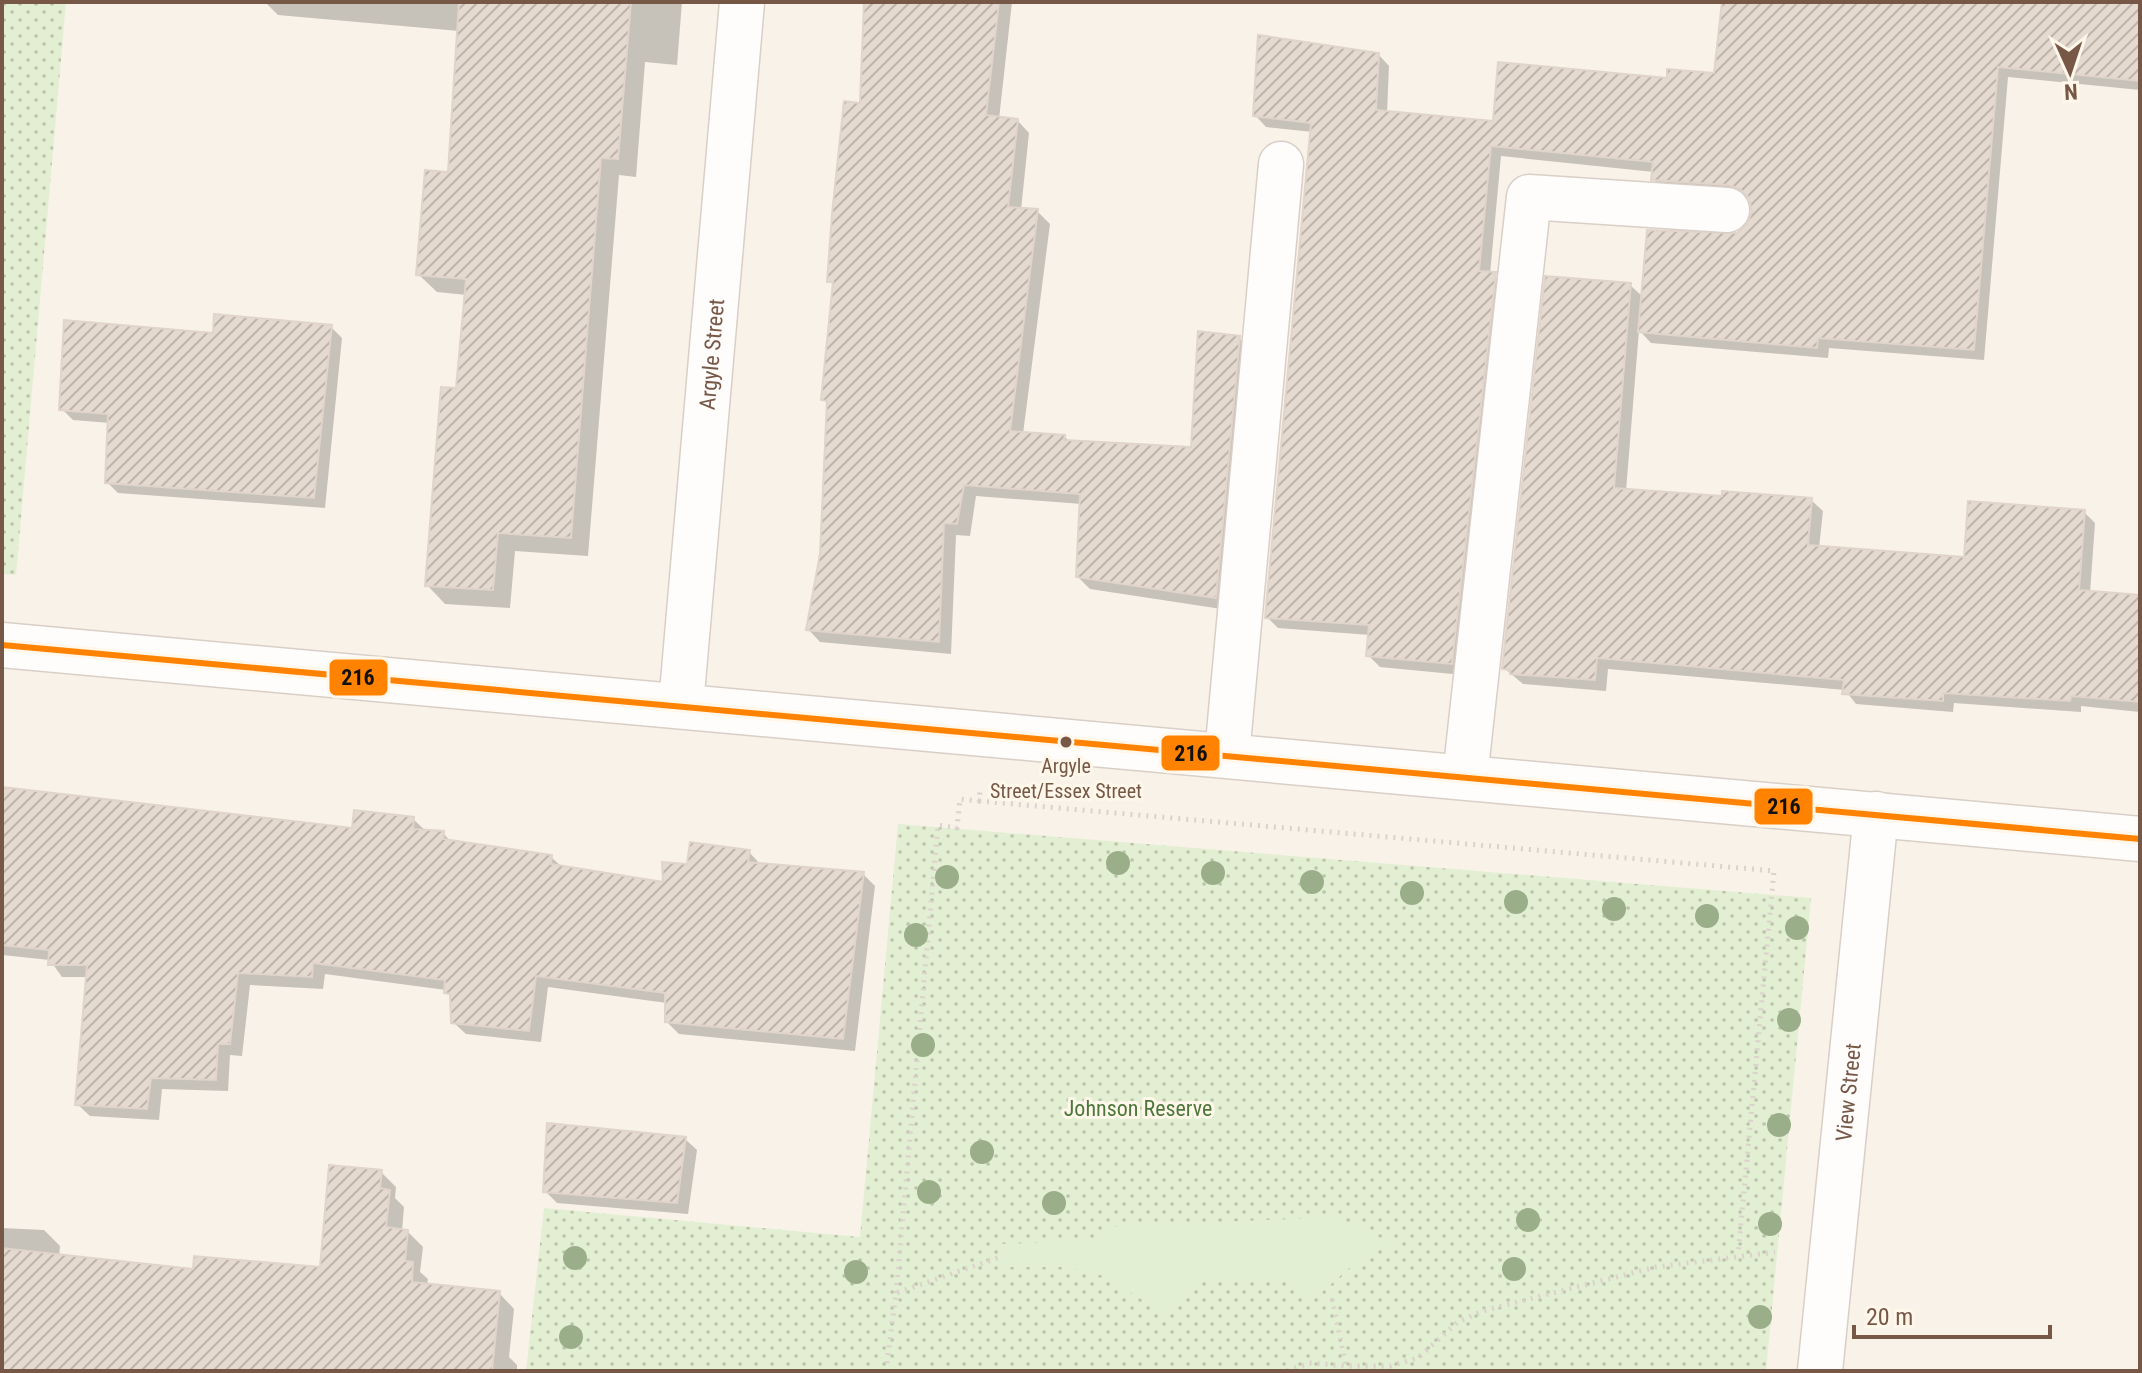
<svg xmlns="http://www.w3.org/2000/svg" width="2142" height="1373" viewBox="0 0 2142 1373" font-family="'Roboto Condensed',sans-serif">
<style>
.park{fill:url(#park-dots)}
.garden{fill:#e3efd2}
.shadow{fill:#0003}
.building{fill:url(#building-hatch);stroke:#e1d4ca;stroke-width:2}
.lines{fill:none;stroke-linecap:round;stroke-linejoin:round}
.minor-casing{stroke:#d9cfc6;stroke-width:47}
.path{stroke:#dad2cb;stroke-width:5;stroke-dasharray:2 6;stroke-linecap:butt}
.minor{stroke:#fefdfc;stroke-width:44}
.bus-1-casing{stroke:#fff7ea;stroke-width:12}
.bus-1{stroke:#ff8200;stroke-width:6}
.tree{fill:#9aaf89}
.bus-dot{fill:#775847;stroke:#fff7ea;stroke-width:3}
.labels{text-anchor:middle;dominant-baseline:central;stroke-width:6;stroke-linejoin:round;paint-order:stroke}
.bus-label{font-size:20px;fill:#775847;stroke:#fff7ea}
.street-label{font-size:22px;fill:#775847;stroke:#fff7ea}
.park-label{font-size:22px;fill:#4d783c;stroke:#fff7ea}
.line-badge{stroke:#fff7ea;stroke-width:3}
.pale-badge-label{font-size:22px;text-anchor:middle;font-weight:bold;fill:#111}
</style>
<defs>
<pattern id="park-dots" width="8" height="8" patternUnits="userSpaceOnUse" patternTransform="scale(2)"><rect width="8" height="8" fill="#e3efd2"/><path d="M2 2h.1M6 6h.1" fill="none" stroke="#bdc4ac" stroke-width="1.8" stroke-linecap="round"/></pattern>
<pattern id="building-hatch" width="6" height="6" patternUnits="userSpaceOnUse" patternTransform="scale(2)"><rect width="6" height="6" fill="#e4dad0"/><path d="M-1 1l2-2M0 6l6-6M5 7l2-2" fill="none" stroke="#beb4ab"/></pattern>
</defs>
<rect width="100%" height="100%" fill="#f8f2e8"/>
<g class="park">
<path d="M 2,2 L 66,2 L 16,575 L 2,574 Z"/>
<path d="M 898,824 L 1811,898 L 1766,1371 L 526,1371 L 544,1208 L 860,1237 Z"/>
</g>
<path class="garden" d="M 1338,1217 L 1397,1246 L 1369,1251 L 1314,1299 L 1289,1279 L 1198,1281 L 1168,1316 L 1104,1276 L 1064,1267 L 1002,1267 L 1001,1244 L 1105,1240 L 1104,1227 Z"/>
<g class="shadow">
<path d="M 265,2 L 682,2 L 677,65 L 645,62 L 636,177 L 619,175 L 588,556 L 515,551 L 510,608 L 445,604 L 427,585 L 458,390 L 467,295 L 437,292 L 418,274 L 450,174 L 459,31 L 278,15 Z"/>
<path d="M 866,2 L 1012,2 L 999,119 L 1017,120 L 1029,133 L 1021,210 L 1037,211 L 1050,224 L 1023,434 L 1064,436 L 1070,442 L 1193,449 L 1239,338 L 1252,351 L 1228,610 L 1090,589 L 1078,577 L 1082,504 L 976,496 L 970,536 L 956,535 L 951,654 L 820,642 L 808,629 L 822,555 L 828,404 L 824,399 L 835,286 L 829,281 L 862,105 Z"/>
<path d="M 1724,2 L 2140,2 L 2140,90 L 2008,77 L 1984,360 L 1829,348 L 1828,358 L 1651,343 L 1639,330 L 1626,491 L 1724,499 L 1811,500 L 1823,511 L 1819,548 L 1966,559 L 2084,512 L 2095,523 L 2090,593 L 2140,597 L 2140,712 L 2081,706 L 2081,712 L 1954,703 L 1953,712 L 1856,704 L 1845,690 L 1608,669 L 1606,691 L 1523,684 L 1504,668 L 1630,285 L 1643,297 L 1738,235 L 1749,226 L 1754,213 L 1751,199 L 1742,196 L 1665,191 L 1653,179 L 1654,172 L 1501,156 L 1490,274 L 1506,285 L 1463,675 L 1380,667 L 1368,655 L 1370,635 L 1278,628 L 1267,617 L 1313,132 L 1266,127 L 1255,115 L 1378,54 L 1389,66 L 1387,113 L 1495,123 L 1668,80 L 1716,75 Z"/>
<path d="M 331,327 L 342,338 L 325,508 L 118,493 L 107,482 L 110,423 L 73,420 L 62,409 L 215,335 Z"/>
<path d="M 2,789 L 354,831 L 413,819 L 427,832 L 443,833 L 452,843 L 551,857 L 563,868 L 665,885 L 689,866 L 749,852 L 761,865 L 863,874 L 875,886 L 855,1051 L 679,1034 L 667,1022 L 667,1003 L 548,987 L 541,1042 L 466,1034 L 453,1022 L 453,1000 L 446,990 L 325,974 L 323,989 L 250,985 L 242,1056 L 230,1055 L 228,1091 L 162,1089 L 159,1120 L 90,1116 L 77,1104 L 88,977 L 62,977 L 50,960 L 2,955 Z"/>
<path d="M 685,1139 L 697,1150 L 688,1214 L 557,1203 L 545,1191 Z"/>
<path d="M 381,1172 L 396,1187 L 395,1198 L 404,1207 L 402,1231 L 407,1231 L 423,1247 L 420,1272 L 428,1279 L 427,1285 L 499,1293 L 514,1309 L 509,1357 L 517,1365 L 517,1371 L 2,1371 L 2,1228 L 44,1230 L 60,1246 L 59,1257 L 195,1271 L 322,1270 Z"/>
</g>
<g class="building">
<path d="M 459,2 L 631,2 L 618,159 L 601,158 L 571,538 L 498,533 L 493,590 L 425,586 L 441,387 L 456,388 L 466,279 L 416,275 L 425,170 L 448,172 Z"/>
<path d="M 864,2 L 999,2 L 986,115 L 1018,119 L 1008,207 L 1038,209 L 1010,431 L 1065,435 L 1064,440 L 1191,447 L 1198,331 L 1240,336 L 1216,598 L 1076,577 L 1080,494 L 964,485 L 957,524 L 944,523 L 939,642 L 806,630 L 820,554 L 827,401 L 821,400 L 833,282 L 827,282 L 832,214 L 844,101 L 860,103 Z"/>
<path d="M 1722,2 L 2140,2 L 2140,81 L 1998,67 L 1974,350 L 1818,338 L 1817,348 L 1638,332 L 1647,230 L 1737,233 L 1747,224 L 1752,212 L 1749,198 L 1740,189 L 1729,185 L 1651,180 L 1653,162 L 1491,146 L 1479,271 L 1496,272 L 1452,664 L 1366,656 L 1369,625 L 1265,618 L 1311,123 L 1253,116 L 1258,35 L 1379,53 L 1376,110 L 1493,121 L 1498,62 L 1667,78 L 1667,69 L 1714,73 Z"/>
<path d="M 1545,276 L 1631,283 L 1614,488 L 1722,496 L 1722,491 L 1812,498 L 1808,545 L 1964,557 L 1968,501 L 2085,510 L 2079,590 L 2140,595 L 2140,702 L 2071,696 L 2070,701 L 1943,693 L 1943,701 L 1842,694 L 1844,680 L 1597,658 L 1595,680 L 1510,674 L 1510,670 L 1502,669 Z"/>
<path d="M 214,314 L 332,325 L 314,498 L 105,483 L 108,414 L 59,410 L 64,320 L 213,333 Z"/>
<path d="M 2,787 L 352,828 L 354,810 L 414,817 L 413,829 L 444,831 L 443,839 L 552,855 L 551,864 L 663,882 L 662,862 L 687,864 L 690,842 L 750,850 L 748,862 L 864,872 L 843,1039 L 665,1022 L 665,993 L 536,976 L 529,1031 L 451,1023 L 450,994 L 444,993 L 445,980 L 313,963 L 312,977 L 238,973 L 230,1044 L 218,1044 L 216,1080 L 151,1078 L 147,1109 L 75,1105 L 87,965 L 48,965 L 49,950 L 2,945 Z"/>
<path d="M 547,1123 L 686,1137 L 677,1203 L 543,1192 Z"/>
<path d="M 329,1165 L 382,1170 L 380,1188 L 390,1190 L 386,1227 L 408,1230 L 405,1261 L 413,1262 L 412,1282 L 500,1291 L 492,1371 L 2,1371 L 2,1248 L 193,1269 L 194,1256 L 320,1267 Z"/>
</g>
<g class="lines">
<defs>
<g id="minor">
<path d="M 2,645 L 2140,839"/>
<path id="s1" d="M 681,705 L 742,2"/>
<path d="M 1227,755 L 1281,164"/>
<path d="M 1465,777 L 1529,197 L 1727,210"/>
<path id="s2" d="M 1820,1371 L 1876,814"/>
</g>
</defs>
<use href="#minor" class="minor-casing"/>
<g class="path">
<path d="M 979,801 L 1774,871 L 1738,1255"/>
<path d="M 896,1293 L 938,825 L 957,828 L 960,799 L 979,801 L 980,790"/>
<path d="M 1332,1299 L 1346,1366 L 1390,1366 L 1418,1358 L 1458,1322 L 1482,1311 L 1656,1267 L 1775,1252"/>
<path d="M 886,1371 L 896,1293 L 1003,1256"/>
<path d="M 1287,1371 L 1309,1363 L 1346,1366 L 1346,1371"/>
</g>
<use href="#minor" class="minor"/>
<defs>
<path id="bus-1" d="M 2,645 L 2140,839"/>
</defs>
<use href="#bus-1" class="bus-1-casing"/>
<use href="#bus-1" class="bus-1"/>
</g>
<g class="tree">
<circle cx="1118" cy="863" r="12"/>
<circle cx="1213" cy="873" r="12"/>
<circle cx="947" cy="877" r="12"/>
<circle cx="1312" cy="882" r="12"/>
<circle cx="1412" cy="893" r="12"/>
<circle cx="1516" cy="902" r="12"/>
<circle cx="1614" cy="909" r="12"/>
<circle cx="1707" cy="916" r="12"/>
<circle cx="1797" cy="928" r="12"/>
<circle cx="916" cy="935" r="12"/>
<circle cx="1789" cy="1020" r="12"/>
<circle cx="923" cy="1045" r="12"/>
<circle cx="1779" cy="1125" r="12"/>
<circle cx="982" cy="1152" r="12"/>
<circle cx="929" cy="1192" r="12"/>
<circle cx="1054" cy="1203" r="12"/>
<circle cx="1528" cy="1220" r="12"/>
<circle cx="1770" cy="1224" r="12"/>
<circle cx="575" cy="1258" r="12"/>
<circle cx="1514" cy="1269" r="12"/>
<circle cx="856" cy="1272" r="12"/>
<circle cx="1760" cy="1317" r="12"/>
<circle cx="571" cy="1337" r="12"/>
</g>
<circle class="bus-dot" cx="1066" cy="742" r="7"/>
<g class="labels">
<g class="bus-label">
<text x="1066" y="766">Argyle<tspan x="1066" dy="25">Street/Essex Street</tspan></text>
</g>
<g class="street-label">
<text stroke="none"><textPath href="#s1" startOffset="352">Argyle Street</textPath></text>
<text stroke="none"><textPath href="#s2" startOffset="280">View Street</textPath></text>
</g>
<g class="park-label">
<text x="1138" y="1108">Johnson Reserve</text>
</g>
</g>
<g class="line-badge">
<rect x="328" y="658" width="61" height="39" rx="8" fill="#ff8200"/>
<rect x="1160" y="734" width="61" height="38" rx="8" fill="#ff8200"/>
<rect x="1753" y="787" width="61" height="39" rx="8" fill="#ff8200"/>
</g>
<g class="pale-badge-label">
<text x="358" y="685">216</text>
<text x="1191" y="761">216</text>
<text x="1784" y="814">216</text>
</g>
<rect width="2142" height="1373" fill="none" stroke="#775847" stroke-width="8"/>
<g transform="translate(2070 72) rotate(177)" stroke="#fff7ea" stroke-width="6" paint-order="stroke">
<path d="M0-6L14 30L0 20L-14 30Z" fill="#775847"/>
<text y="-12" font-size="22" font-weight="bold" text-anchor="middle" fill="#775847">N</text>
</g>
<path d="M1854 1325v12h196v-12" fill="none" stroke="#775847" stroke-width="4"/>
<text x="1866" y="1325" font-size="24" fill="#775847" stroke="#fff7ea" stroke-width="6" paint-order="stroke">20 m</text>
</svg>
